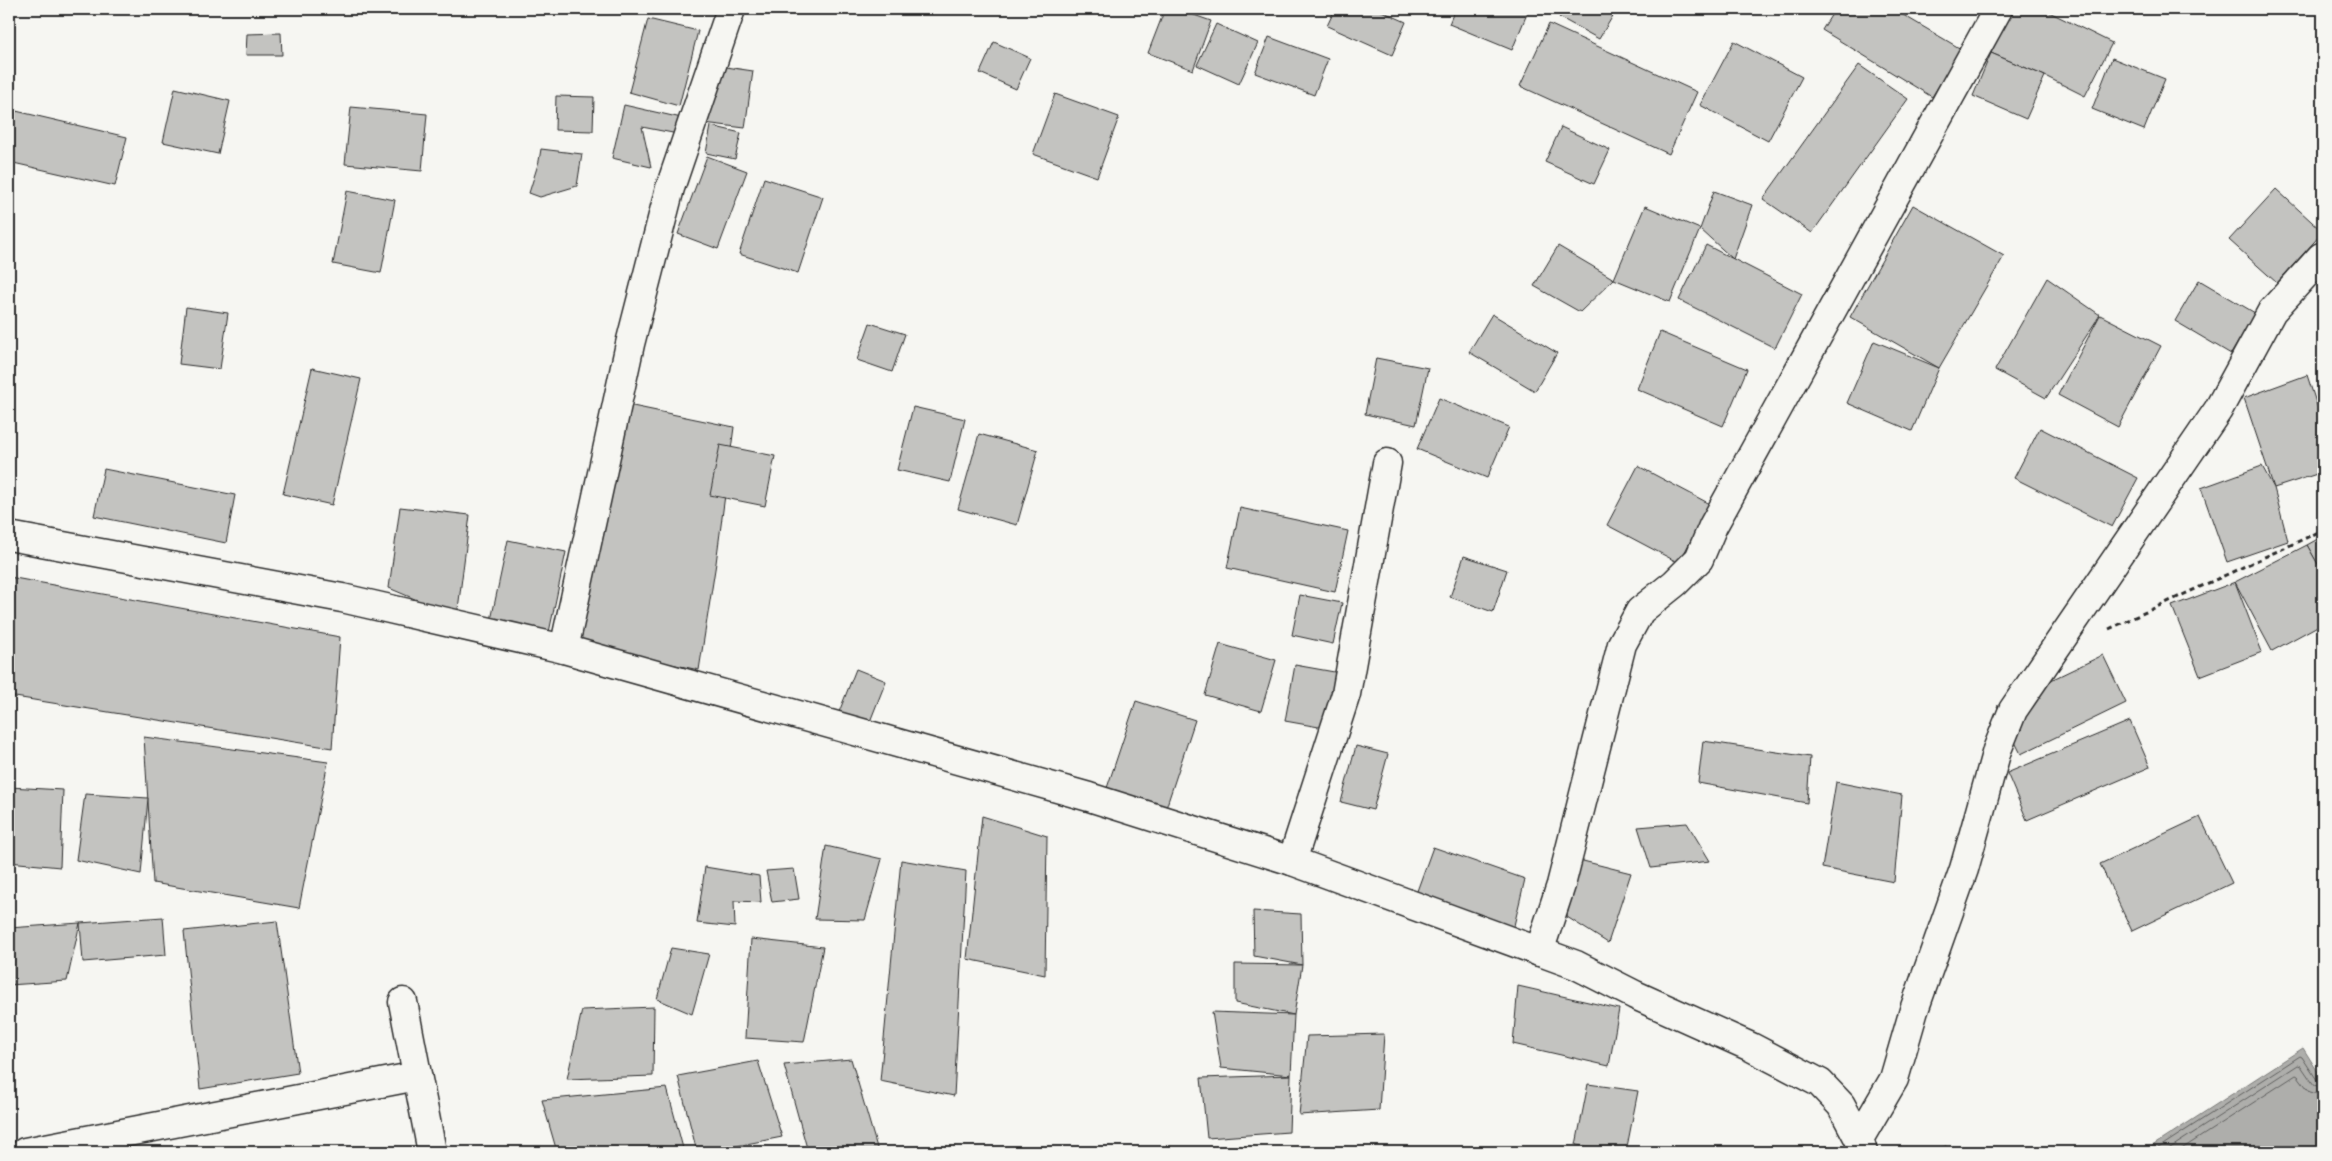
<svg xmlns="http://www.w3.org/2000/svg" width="2332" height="1161" viewBox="0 0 2332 1161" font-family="Delius,sans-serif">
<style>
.water{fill:#aeaeab;stroke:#7a7a78}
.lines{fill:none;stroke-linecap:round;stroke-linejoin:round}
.shore{stroke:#5f5f5e;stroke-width:1}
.building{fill:#c3c3c0;stroke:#2b2b2b}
.street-casing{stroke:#2b2b2b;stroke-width:31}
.path{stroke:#2b2b2b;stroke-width:3;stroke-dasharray:5 4;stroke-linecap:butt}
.street{stroke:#f6f6f2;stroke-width:28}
</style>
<rect width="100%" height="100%" fill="#f6f6f2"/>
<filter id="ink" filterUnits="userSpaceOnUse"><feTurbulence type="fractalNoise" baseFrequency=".02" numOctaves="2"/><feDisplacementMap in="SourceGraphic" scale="10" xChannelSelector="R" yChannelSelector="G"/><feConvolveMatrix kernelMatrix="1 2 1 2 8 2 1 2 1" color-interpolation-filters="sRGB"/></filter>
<g filter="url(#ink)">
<path class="water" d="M 2303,1048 L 2323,1080 L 2323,1152 L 2143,1152 Z"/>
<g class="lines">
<g class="shore">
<path d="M 2152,1152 L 2300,1056 L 2302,1057 L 2317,1080 L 2323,1082"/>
<path d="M 2164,1152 L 2298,1065 L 2301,1066 L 2314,1085 L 2323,1088"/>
<path d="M 2177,1152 L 2296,1075 L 2298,1076 L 2310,1092 L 2323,1095"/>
</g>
</g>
<g class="building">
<path d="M 1165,9 L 1177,9 L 1211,21 L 1193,70 L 1148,53 Z"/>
<path d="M 1335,9 L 1377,9 L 1406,22 L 1392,55 L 1327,26 Z"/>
<path d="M 1455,9 L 1529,9 L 1512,50 L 1449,24 Z"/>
<path d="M 1564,9 L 1617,9 L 1599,39 L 1559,17 Z"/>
<path d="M 1835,9 L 1893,9 L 1961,49 L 1932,97 L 1822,30 Z"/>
<path d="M 2011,9 L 2043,9 L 2112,43 L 2085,96 L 2045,76 L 1991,53 Z"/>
<path d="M 648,19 L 698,31 L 679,106 L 629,92 Z"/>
<path d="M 1216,24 L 1258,43 L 1239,84 L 1197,65 Z"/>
<path d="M 1549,24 L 1697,92 L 1669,154 L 1520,86 Z"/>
<path d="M 281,33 L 282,55 L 246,55 L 247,34 Z"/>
<path d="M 1269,37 L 1328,59 L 1314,95 L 1255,73 Z"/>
<path d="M 1734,41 L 1802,77 L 1768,141 L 1700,105 Z"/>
<path d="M 994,42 L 1030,58 L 1016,89 L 980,73 Z"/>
<path d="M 1991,53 L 2045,76 L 2026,119 L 1973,96 Z"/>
<path d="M 2112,58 L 2165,79 L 2144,130 L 2092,109 Z"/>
<path d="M 713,65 L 753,71 L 745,128 L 704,123 Z"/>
<path d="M 1859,65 L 1908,99 L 1812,233 L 1763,199 Z"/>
<path d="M 175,88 L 230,101 L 218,154 L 163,142 Z"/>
<path d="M 1055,94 L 1119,117 L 1097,177 L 1033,154 Z"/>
<path d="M 556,96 L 594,97 L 593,131 L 555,130 Z"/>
<path d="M 624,105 L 686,119 L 683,135 L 642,127 L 651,167 L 612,158 Z"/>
<path d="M 351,107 L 427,114 L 422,171 L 345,164 Z"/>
<path d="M 16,111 L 127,137 L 115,186 L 9,162 L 9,144 Z"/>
<path d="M 711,126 L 741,133 L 735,159 L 706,153 Z"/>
<path d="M 1561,127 L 1610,150 L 1594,184 L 1545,162 Z"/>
<path d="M 541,149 L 582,154 L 577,186 L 540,197 L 529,193 L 539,161 Z"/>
<path d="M 707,156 L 747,171 L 718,249 L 678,234 Z"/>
<path d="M 764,178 L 823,197 L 798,273 L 739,254 Z"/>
<path d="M 2276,189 L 2323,232 L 2277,283 L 2229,240 Z"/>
<path d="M 347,191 L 395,200 L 381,273 L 333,264 Z"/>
<path d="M 1714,191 L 1752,205 L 1733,259 L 1700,229 Z"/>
<path d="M 1913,205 L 2004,256 L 1939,368 L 1850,317 Z"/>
<path d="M 1645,206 L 1700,229 L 1670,302 L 1614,279 Z"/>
<path d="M 1706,245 L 1802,294 L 1775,348 L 1679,300 Z"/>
<path d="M 1558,246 L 1614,279 L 1580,312 L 1534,286 Z"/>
<path d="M 2047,278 L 2100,315 L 2046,398 L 1995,370 Z"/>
<path d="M 2199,280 L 2255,313 L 2231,354 L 2175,321 Z"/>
<path d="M 186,307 L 228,313 L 220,369 L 179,364 Z"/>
<path d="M 1492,314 L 1557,353 L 1535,391 L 1469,352 Z"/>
<path d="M 2100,315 L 2161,346 L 2118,427 L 2058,395 Z"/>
<path d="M 870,323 L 905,334 L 892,372 L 857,360 Z"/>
<path d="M 1660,332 L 1747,369 L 1723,426 L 1637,389 Z"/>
<path d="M 1874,341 L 1939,368 L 1912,431 L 1847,403 Z"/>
<path d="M 1376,358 L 1428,368 L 1416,425 L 1365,414 Z"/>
<path d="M 312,368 L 361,379 L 332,505 L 283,494 Z"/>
<path d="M 2307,375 L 2323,424 L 2323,472 L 2274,488 L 2244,398 Z"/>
<path d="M 1439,398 L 1509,427 L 1487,478 L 1417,449 Z"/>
<path d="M 623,404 L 734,427 L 716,563 L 699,670 L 572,643 Z"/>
<path d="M 913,407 L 965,419 L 950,482 L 897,470 Z"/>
<path d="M 2040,428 L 2138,478 L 2112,527 L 2014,478 Z"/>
<path d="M 979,434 L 1038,450 L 1017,525 L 958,509 Z"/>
<path d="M 720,445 L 775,456 L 765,506 L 710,495 Z"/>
<path d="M 1638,466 L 1710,504 L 1679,563 L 1607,525 Z"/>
<path d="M 2262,466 L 2274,488 L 2288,541 L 2227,562 L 2201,488 Z"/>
<path d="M 104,469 L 235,495 L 226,543 L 94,516 Z"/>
<path d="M 400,507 L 470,515 L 457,617 L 389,588 Z"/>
<path d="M 1240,508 L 1348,531 L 1335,592 L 1227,568 Z"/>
<path d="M 2323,536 L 2323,573 L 2307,545 Z"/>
<path d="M 508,540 L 566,552 L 548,637 L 490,625 Z"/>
<path d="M 2307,545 L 2323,573 L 2323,623 L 2272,651 L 2235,582 Z"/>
<path d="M 1464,556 L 1507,570 L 1493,612 L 1450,597 Z"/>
<path d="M 9,577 L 340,637 L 332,748 L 9,696 Z"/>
<path d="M 2235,582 L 2262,652 L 2200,676 L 2172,606 Z"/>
<path d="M 1300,595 L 1342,603 L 1333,644 L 1292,635 Z"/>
<path d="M 1220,644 L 1276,660 L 1261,711 L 1205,695 Z"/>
<path d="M 2103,655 L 2126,703 L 2021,754 L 1997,706 Z"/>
<path d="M 1295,665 L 1340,673 L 1330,729 L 1285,721 Z"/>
<path d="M 856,669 L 886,681 L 869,724 L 839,712 Z"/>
<path d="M 1136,701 L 1195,720 L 1165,811 L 1106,791 Z"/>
<path d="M 2130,721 L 2150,767 L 2027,820 L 2007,773 Z"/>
<path d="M 144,737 L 328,762 L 299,908 L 153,883 Z"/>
<path d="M 1703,741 L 1810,757 L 1807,803 L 1698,783 Z"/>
<path d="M 1356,746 L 1388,754 L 1373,810 L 1341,802 Z"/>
<path d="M 1836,782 L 1902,795 L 1894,882 L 1822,868 Z"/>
<path d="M 9,787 L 63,790 L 60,867 L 9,862 Z"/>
<path d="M 85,794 L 148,798 L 141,874 L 76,860 Z"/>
<path d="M 982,816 L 1047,836 L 1045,975 L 967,959 Z"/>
<path d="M 2200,817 L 2232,883 L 2132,931 L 2100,864 Z"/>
<path d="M 1687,823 L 1710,861 L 1651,868 L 1638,827 Z"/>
<path d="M 826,846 L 882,859 L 865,920 L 815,919 Z"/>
<path d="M 1433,847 L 1525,879 L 1512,934 L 1413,902 Z"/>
<path d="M 1575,859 L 1631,873 L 1608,943 L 1567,917 Z"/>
<path d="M 901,860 L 966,871 L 954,1096 L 880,1081 Z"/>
<path d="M 705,867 L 759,876 L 761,902 L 734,901 L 735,927 L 697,923 Z"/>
<path d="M 794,869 L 799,899 L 772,902 L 766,871 Z"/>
<path d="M 1253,911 L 1301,914 L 1302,965 L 1254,956 Z"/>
<path d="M 163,917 L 166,955 L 83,962 L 80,923 Z"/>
<path d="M 277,921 L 298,1073 L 200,1089 L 184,931 Z"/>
<path d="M 80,923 L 67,981 L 9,985 L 9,928 Z"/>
<path d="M 751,939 L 823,947 L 804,1042 L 745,1038 Z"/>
<path d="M 671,948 L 709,954 L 692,1014 L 657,999 Z"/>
<path d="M 1235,964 L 1302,965 L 1294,1015 L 1235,1003 Z"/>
<path d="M 1518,986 L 1619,1009 L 1609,1066 L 1513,1044 Z"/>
<path d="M 654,1007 L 653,1076 L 567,1079 L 582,1010 Z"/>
<path d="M 1212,1012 L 1294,1015 L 1291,1075 L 1221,1068 Z"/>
<path d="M 1384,1034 L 1379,1110 L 1299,1115 L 1307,1036 Z"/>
<path d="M 851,1059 L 878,1151 L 808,1152 L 784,1065 Z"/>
<path d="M 758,1061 L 782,1137 L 706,1152 L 697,1152 L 678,1076 Z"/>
<path d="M 1291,1075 L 1289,1132 L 1207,1138 L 1201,1078 Z"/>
<path d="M 1588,1084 L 1638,1091 L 1626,1152 L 1576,1145 Z"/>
<path d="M 667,1088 L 684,1152 L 557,1152 L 542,1100 Z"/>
<path d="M 1946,1146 L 1949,1152 L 1932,1152 Z"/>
</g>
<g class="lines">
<defs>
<g id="street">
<path d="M 9,536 L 342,598 L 564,649 L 1089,797 L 1292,861 L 1576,965 L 1635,995 L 1751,1047 L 1820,1083 L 1841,1105 L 1859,1139 L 1863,1152"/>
<path d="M 564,649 L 630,344 L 670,188 L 731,9"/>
<path d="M 1292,861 L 1346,694 L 1387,463"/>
<path d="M 1539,952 L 1561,885 L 1622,644 L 1640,611 L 1675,583 L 1699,559 L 1713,526 L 1998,9"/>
<path d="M 403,1002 L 432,1152"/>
<path d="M 1859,1139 L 1894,1079 L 1914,1010 L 1964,869 L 1997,750 L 2013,710 L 2218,410 L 2272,311 L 2321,257"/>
<path d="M 25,1152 L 417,1076"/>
</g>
</defs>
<use href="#street" class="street-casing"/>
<path class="path" d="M 2109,629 L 2323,530"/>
<use href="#street" class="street"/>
</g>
</g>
<rect width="2332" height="1161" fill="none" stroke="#f6f6f2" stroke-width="30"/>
<rect x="15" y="15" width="2302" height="1131" fill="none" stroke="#2b2b2b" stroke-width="2" filter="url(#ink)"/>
</svg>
